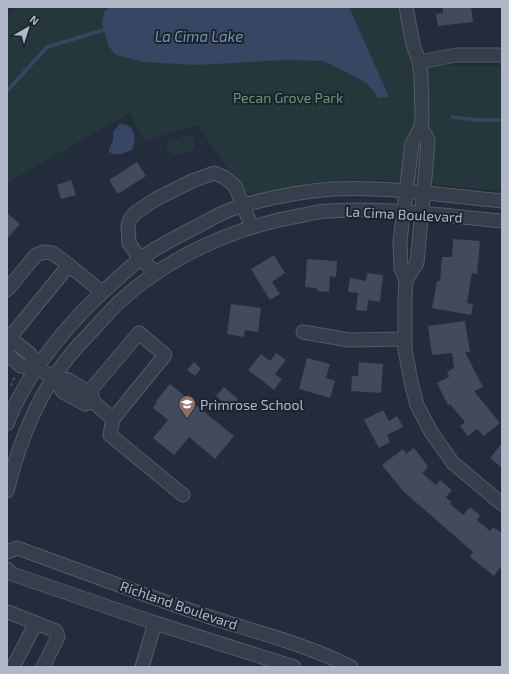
<svg xmlns="http://www.w3.org/2000/svg" width="509" height="674" viewBox="0 0 509 674" font-family="'Exo 2',sans-serif">
<style>
.green{fill:#24383b}
.water{fill:#354762}
.lines{fill:none;stroke-linecap:round;stroke-linejoin:round}
.stream{stroke:#354762;stroke-width:3.5}
.building{fill:#414b5c}
.minor-casing{stroke:#535b68;stroke-width:15}
.path{stroke:#415559;stroke-width:2;stroke-dasharray:3 3;stroke-linecap:butt}
.minor{stroke:#353e4b;stroke-width:13}
.labels{text-anchor:middle;dominant-baseline:central;stroke-width:4;stroke-linejoin:round;paint-order:stroke}
.park-label{font-size:14px;fill:#679874;stroke:#1b232f}
.street-label{font-size:14px;fill:#b0b8c7;stroke:#1b232f}
.poi-label{font-size:14px;fill:#b0b8c7;stroke:#1b232f;text-anchor:start}
.water-label{font-size:15px;font-style:italic;fill:#788eaf;stroke:#1b232f}
</style>
<rect width="100%" height="100%" fill="#222c3a"/>
<g class="green">
<path d="M 16,7 L 398,7 L 412,70 L 439,65 L 502,66 L 502,191 L 397,181 L 359,180 L 340,181 L 300,186 L 258,195 L 244,192 L 197,125 L 144,141 L 129,113 L 7,183 L 7,16 Z"/>
<path d="M 184,135 L 190,136 L 194,140 L 194,148 C 187,154 181,156 172,154 L 167,149 L 167,141 L 174,137 L 178,139 Z"/>
</g>
<g class="water">
<path d="M 110,7 L 349,7 L 389,97 L 378,98 L 367,83 L 324,61 L 285,60 L 196,65 L 143,62 L 116,55 L 109,47 L 102,24 L 104,12 Z"/>
<path d="M 120,124 C 122,124 125,124 127,125 C 136,129 136,143 132,150 C 124,153 117,157 109,152 L 109,149 L 113,140 L 113,132 Z"/>
</g>
<g class="lines">
<g class="stream">
<path d="M 7,91 L 47,47 L 107,29"/>
<path d="M 452,117 L 479,120 L 502,120"/>
</g>
</g>
<g class="building">
<path d="M 443,7 L 471,7 L 473,22 L 438,26 L 436,14 L 443,13 Z"/>
<path d="M 137,162 L 146,176 L 118,194 L 109,180 Z"/>
<path d="M 71,180 L 76,195 L 61,199 L 57,185 Z"/>
<path d="M 7,213 L 20,224 L 7,239 Z"/>
<path d="M 453,239 L 480,241 L 477,274 L 472,273 L 467,303 L 473,304 L 471,315 L 432,308 L 437,281 L 440,281 L 442,257 L 452,257 Z"/>
<path d="M 274,255 L 285,273 L 272,282 L 280,294 L 270,300 L 251,269 Z"/>
<path d="M 307,259 L 337,261 L 336,277 L 330,276 L 329,292 L 317,291 L 317,288 L 305,287 Z"/>
<path d="M 367,273 L 383,275 L 380,302 L 368,300 L 367,311 L 356,310 L 358,293 L 348,292 L 350,278 L 366,281 Z"/>
<path d="M 231,304 L 261,308 L 258,332 L 245,330 L 244,337 L 227,334 Z"/>
<path d="M 465,321 L 470,352 L 465,352 L 483,387 L 474,391 L 500,423 L 484,436 L 477,429 L 468,436 L 460,426 L 465,422 L 450,404 L 448,405 L 437,383 L 449,377 L 447,372 L 454,368 L 452,353 L 432,355 L 428,326 Z"/>
<path d="M 276,353 L 286,360 L 275,374 L 282,379 L 274,390 L 248,370 L 261,354 L 270,361 Z"/>
<path d="M 307,358 L 330,364 L 326,378 L 335,381 L 330,398 L 299,389 Z"/>
<path d="M 194,362 L 201,369 L 195,376 L 187,370 Z"/>
<path d="M 359,362 L 383,364 L 381,393 L 351,391 L 352,376 L 358,376 Z"/>
<path d="M 170,384 L 234,436 L 215,459 L 189,437 L 174,455 L 153,438 L 168,420 L 153,408 L 157,402 L 156,401 Z"/>
<path d="M 224,387 L 238,399 L 230,409 L 216,396 Z"/>
<path d="M 383,410 L 389,421 L 397,416 L 403,427 L 387,435 L 390,442 L 379,448 L 364,420 Z"/>
<path d="M 502,443 L 502,468 L 490,458 Z"/>
<path d="M 414,448 L 427,465 L 427,469 L 422,473 L 436,485 L 440,480 L 452,490 L 446,497 L 451,502 L 450,504 L 463,515 L 470,507 L 480,515 L 477,520 L 490,531 L 493,527 L 502,533 L 502,565 L 494,576 L 470,557 L 473,552 L 404,492 L 382,465 L 403,449 L 406,454 Z"/>
</g>
<g class="lines">
<defs>
<g id="minor">
<path d="M 406,7 L 413,44 L 419,62 L 421,75 L 422,118 L 421,127 L 412,144 L 400,241 L 401,269 L 406,280"/>
<path d="M 419,62 L 456,55 L 502,55"/>
<path d="M 421,127 L 428,140 L 426,167 L 417,263 L 406,280 L 405,298 L 405,349 L 411,382 L 417,405 L 431,432 L 453,463 L 502,504"/>
<path d="M 157,273 L 140,259 L 129,243 L 128,225 L 130,219 L 135,213 L 156,199 L 192,181 L 214,173 L 224,177 L 235,186 L 252,227"/>
<path d="M 7,290 L 36,255 L 44,252 L 52,253 L 61,259 L 102,292"/>
<path d="M 303,332 L 349,340 L 405,339"/>
<path d="M 7,341 L 69,265"/>
<path d="M 7,344 L 16,343 L 30,354 L 38,368 L 54,378 L 63,392 L 85,404 L 92,401 L 92,395 L 69,380 L 54,378"/>
<path d="M 7,354 L 21,366 L 38,368"/>
<path d="M 89,392 L 139,333 L 165,355 L 113,419"/>
<path d="M 92,401 L 113,419 L 110,435 L 183,495"/>
<path d="M 7,424 C 28,369 73,317 117,279 C 125,272 132,265 140,259 C 158,246 178,236 198,226 C 212,218 229,209 244,205 C 273,197 304,191 334,189 C 390,186 446,196 502,201"/>
<path d="M 7,491 C 16,455 28,420 47,388 C 59,367 75,348 92,331 C 100,322 109,312 118,303 C 169,256 236,226 304,215 C 312,213 320,211 329,211 C 386,207 445,216 502,221"/>
<path d="M 7,552 L 17,548 C 84,572 151,598 219,620 C 264,634 309,646 351,667"/>
<path d="M 7,569 L 12,574 L 155,623 L 294,667"/>
<path d="M 7,613 L 8,612 L 56,631 L 58,637 L 43,667"/>
<path d="M 13,667 L 36,623"/>
<path d="M 142,667 L 155,623"/>
</g>
</defs>
<use href="#minor" class="minor-casing"/>
<path class="path" d="M 11,386 L 15,376"/>
<use href="#minor" class="minor"/>
</g>
<defs>
<symbol id="school-pin" viewBox="-11 -11 22 30"><path d="M0 17L-7.5 6A9.5 9.5 0 1 1 7.5 6Z" fill="#8d6e63" stroke="#1b232f"/><path d="M0-5L7-2L0 1L-7-2ZM-4 1L0 2.5L4 1V4Q0 6-4 4Z" fill="#fff"/></symbol>
</defs>
<g fill-rule="evenodd">
<use href="#school-pin" x="177" y="394" width="20" height="27"/>
</g>
<g class="labels">
<g class="park-label">
<text x="288" y="97">Pecan Grove Park</text>
</g>
<g class="street-label">
<text transform="translate(404 214) rotate(3)">La Cima Boulevard</text>
<text transform="translate(179 605) rotate(19)">Richland Boulevard</text>
</g>
<g class="poi-label">
<text x="200" y="404">Primrose School</text>
</g>
<g class="water-label">
<text x="199" y="36">La Cima Lake</text>
</g>
</g>
<rect width="509" height="674" fill="none" stroke="#b0b8c7" stroke-width="16"/>
<g transform="translate(28 28) rotate(39)" stroke="#1b232f" stroke-width="3" paint-order="stroke">
<path d="M0-3L7 15L0 10L-7 15Z" fill="#b0b8c7"/>
<text y="-6" font-size="11" font-weight="bold" text-anchor="middle" fill="#b0b8c7">N</text>
</g>
</svg>
